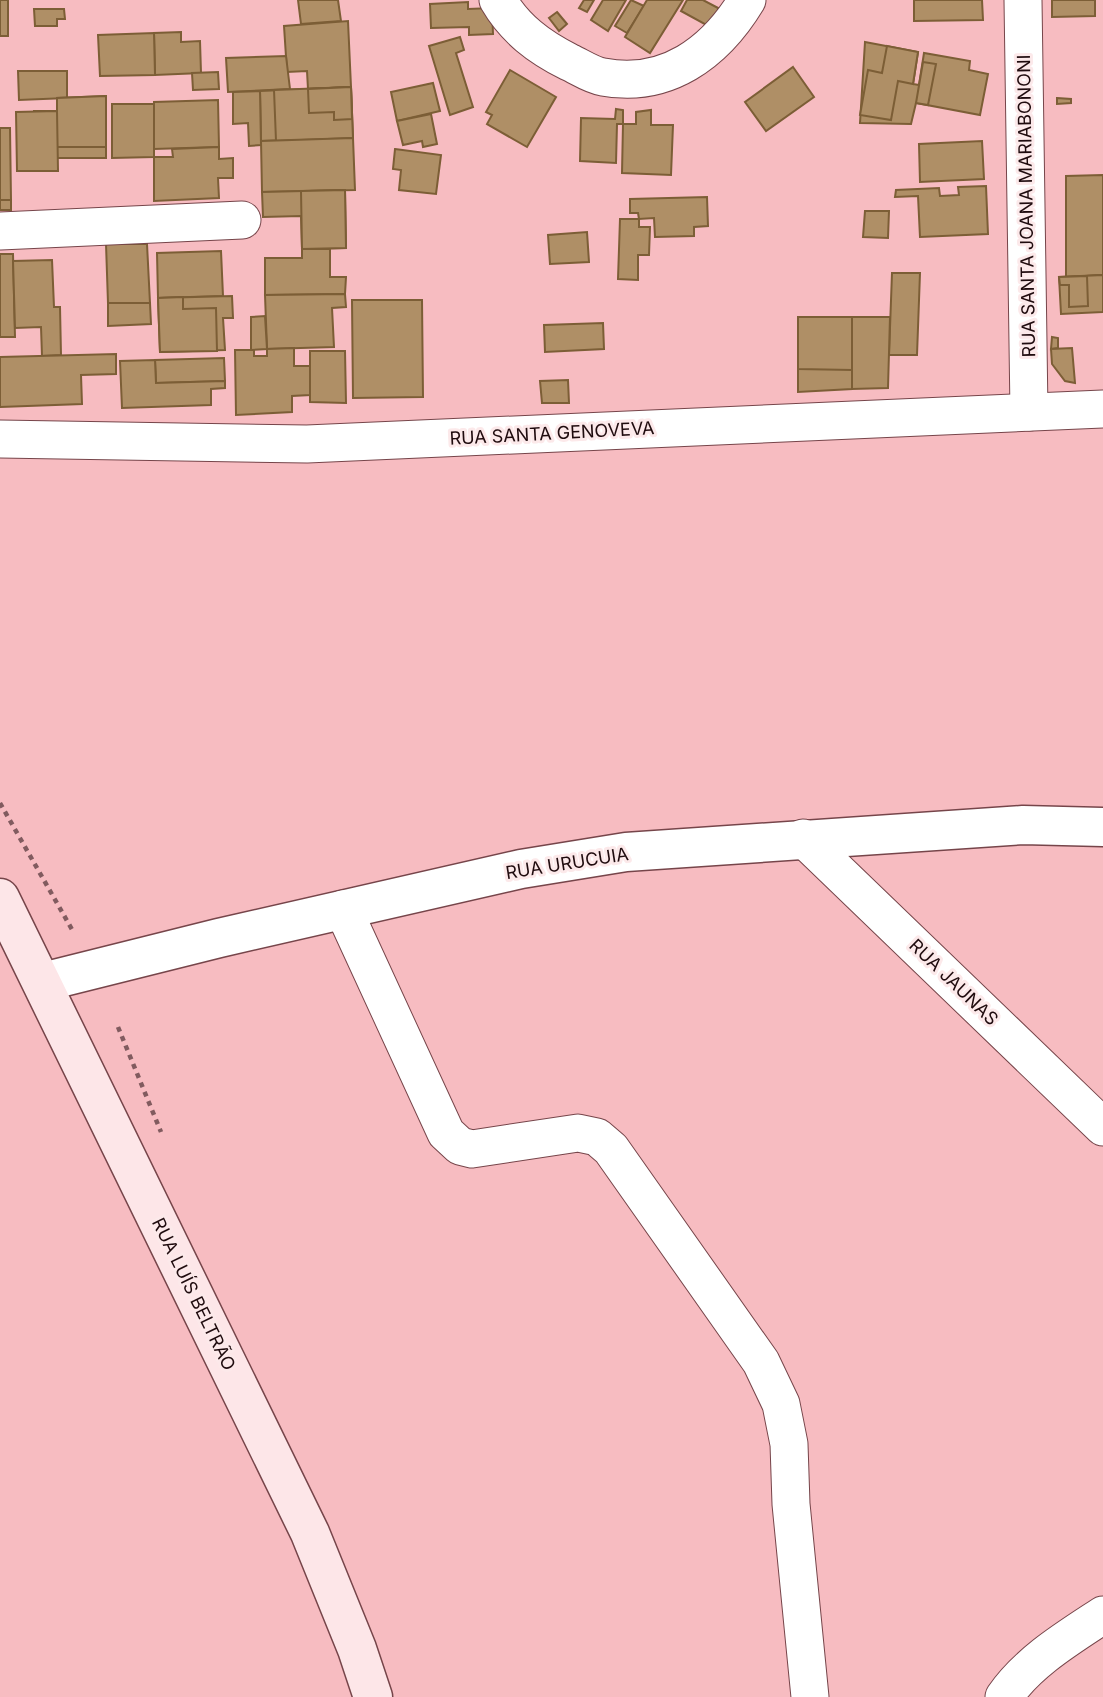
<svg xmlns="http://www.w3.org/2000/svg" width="1103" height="1697" viewBox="0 0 1103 1697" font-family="Inter,sans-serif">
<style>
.building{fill:#af8f66;stroke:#7c5e36;stroke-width:2}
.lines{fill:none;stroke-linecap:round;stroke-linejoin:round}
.minor-casing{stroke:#76454a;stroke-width:39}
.tertiary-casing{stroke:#76454a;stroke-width:41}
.secondary-casing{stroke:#76454a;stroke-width:41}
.path{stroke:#815b5f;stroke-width:4.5;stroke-dasharray:5 5;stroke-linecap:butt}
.minor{stroke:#fff;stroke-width:37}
.tertiary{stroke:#fff;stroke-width:38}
.secondary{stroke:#fde6e8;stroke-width:38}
.labels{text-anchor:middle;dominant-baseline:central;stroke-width:6;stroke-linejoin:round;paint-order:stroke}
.street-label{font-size:18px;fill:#1f0b0e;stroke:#fce9ea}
</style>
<rect width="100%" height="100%" fill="#f7bcc1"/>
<g class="building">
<rect x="0" y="0" width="8" height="36"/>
<path d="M 298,0 L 338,0 L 341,21 L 301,24 Z"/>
<path d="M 584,0 L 594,0 L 587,12 L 579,8 Z"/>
<path d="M 603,0 L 626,0 L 608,31 L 591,20 Z"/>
<path d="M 631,0 L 644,6 L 627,33 L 615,26 Z"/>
<path d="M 647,0 L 683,0 L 650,53 L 625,37 Z"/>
<path d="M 687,0 L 703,0 L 720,9 L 710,27 L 681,11 Z"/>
<path d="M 914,0 L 982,0 L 983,20 L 914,21 Z"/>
<path d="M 1052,0 L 1095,0 L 1095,16 L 1052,17 Z"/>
<path d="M 468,2 L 468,9 L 492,8 L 493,34 L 469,35 L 469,27 L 431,28 L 430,4 Z"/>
<path d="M 34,9 L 64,9 L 65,19 L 57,19 L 57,26 L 35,26 Z"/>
<path d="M 557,12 L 567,24 L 559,31 L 549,18 Z"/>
<path d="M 348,21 L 351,87 L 308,89 L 307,71 L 287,72 L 284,26 Z"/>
<path d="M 181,32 L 181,42 L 200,41 L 201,73 L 155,75 L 154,33 Z"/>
<path d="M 154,33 L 155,75 L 100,76 L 98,35 Z"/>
<path d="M 460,37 L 464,50 L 456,53 L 473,107 L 450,115 L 429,46 Z"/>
<path d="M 865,42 L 918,52 L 913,84 L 919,85 L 924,53 L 970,61 L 969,70 L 988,74 L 980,115 L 916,103 L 911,124 L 860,123 Z"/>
<path d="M 887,46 L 918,52 L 913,84 L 898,81 L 891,120 L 860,115 L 868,70 L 882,73 Z"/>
<path d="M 286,56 L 290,89 L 228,92 L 226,58 Z"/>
<path d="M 923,62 L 936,64 L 928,105 L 916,103 Z"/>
<path d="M 793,67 L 814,97 L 766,131 L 745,102 Z"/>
<path d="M 510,70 L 556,97 L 527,147 L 487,124 L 492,115 L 486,112 Z"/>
<path d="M 18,71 L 67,71 L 67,98 L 19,100 Z"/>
<path d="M 218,72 L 219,89 L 193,90 L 192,73 Z"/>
<path d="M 433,83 L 440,111 L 397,121 L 391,92 Z"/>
<path d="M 351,87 L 353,138 L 261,141 L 260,91 Z"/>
<path d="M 351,87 L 353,138 L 276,141 L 274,90 Z"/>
<path d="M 351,87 L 352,119 L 334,120 L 334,112 L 309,113 L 308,89 Z"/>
<path d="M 260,91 L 261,145 L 249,146 L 248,123 L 233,124 L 233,92 Z"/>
<path d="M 106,96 L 106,158 L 57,158 L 57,98 Z"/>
<path d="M 106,96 L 106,147 L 57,147 L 57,98 Z"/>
<path d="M 1057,98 L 1071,99 L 1071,103 L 1057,104 Z"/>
<path d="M 218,100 L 219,147 L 154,149 L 154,102 Z"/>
<path d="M 112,104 L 154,104 L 154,157 L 112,158 Z"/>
<path d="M 616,109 L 623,110 L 623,124 L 617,124 L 616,163 L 580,161 L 581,118 L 615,119 Z"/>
<path d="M 651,110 L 651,125 L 673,125 L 671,175 L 622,173 L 623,124 L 636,124 L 636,112 Z"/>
<rect x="34" y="111" width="23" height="36"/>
<path d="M 57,111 L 58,171 L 17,171 L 16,112 Z"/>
<path d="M 431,114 L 437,144 L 423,147 L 422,141 L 403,145 L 397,121 Z"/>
<path d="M 0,128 L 10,128 L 11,200 L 0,200 Z"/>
<path d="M 353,138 L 355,190 L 262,192 L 261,141 Z"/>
<path d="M 982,141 L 984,179 L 920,182 L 919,144 Z"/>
<path d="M 219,147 L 219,159 L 233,158 L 233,178 L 218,178 L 219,198 L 154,201 L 154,157 L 173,157 L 172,149 Z"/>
<path d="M 395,149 L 441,155 L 436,194 L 399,190 L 401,170 L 393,169 Z"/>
<path d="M 1103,175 L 1103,275 L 1066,277 L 1066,176 Z"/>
<path d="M 986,186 L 988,234 L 920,237 L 918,196 L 895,197 L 896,190 L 939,188 L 940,196 L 959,195 L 958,187 Z"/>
<path d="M 345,190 L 346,248 L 302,249 L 301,216 L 263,217 L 262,192 Z"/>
<path d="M 345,190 L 346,248 L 302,249 L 301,191 Z"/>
<path d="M 707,197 L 708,226 L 694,227 L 694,236 L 655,237 L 654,218 L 639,219 L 638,213 L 630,213 L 630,199 Z"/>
<rect x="0" y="200" width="11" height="10"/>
<path d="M 865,211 L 889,211 L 888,238 L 863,237 Z"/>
<path d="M 620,219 L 639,219 L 639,227 L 650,227 L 649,255 L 638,255 L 638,280 L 618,279 Z"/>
<path d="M 587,232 L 589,262 L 550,264 L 548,235 Z"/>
<path d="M 106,244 L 147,244 L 150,303 L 108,303 Z"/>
<path d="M 302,249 L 330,249 L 330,277 L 346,277 L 345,294 L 265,295 L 265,258 L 302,258 Z"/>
<path d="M 221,251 L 223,296 L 158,298 L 157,253 Z"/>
<path d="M 0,254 L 13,254 L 15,337 L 0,337 Z"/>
<path d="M 52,260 L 54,307 L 60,307 L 61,355 L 42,356 L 41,327 L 15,328 L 13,261 Z"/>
<path d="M 892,273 L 920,273 L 917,355 L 889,355 Z"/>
<path d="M 1103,275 L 1103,299 L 1087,300 L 1087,276 Z"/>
<path d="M 1103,275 L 1103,312 L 1061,314 L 1059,277 Z"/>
<path d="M 1087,276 L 1088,306 L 1069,307 L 1069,285 L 1060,285 L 1059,277 Z"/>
<path d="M 345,294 L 346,307 L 332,308 L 334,347 L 267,349 L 265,295 Z"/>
<path d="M 232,296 L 233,318 L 223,318 L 225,350 L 160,352 L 158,298 Z"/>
<path d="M 183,297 L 183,309 L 216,308 L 217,351 L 160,352 L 158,298 Z"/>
<path d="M 352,300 L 422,300 L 423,397 L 353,398 Z"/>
<path d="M 108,303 L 150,303 L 151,324 L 108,326 Z"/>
<path d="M 265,316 L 267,349 L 251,350 L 251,317 Z"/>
<path d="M 798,317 L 852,317 L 852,389 L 798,392 Z"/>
<path d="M 798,317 L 852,317 L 852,370 L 798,369 Z"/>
<path d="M 852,317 L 890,317 L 888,388 L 852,389 Z"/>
<path d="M 603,323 L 604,349 L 545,352 L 544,325 Z"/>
<path d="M 1052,337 L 1058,338 L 1058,348 L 1051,349 Z"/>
<path d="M 294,348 L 294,366 L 310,366 L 310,395 L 292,396 L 292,412 L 236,415 L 235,350 L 254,350 L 254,356 L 267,356 L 267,349 Z"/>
<path d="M 1072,348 L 1075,383 L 1065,381 L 1052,364 L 1051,349 Z"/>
<path d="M 310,351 L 345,351 L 346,403 L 310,402 Z"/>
<path d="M 116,354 L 116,374 L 81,375 L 82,404 L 0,407 L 0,357 Z"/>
<path d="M 224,358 L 225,381 L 156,383 L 155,360 Z"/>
<path d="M 155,360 L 156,383 L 225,381 L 225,388 L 211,389 L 211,405 L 122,408 L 120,361 Z"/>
<path d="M 568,380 L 569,403 L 542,403 L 540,381 Z"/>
</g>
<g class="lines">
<defs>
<g id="minor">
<path d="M 498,0 C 515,29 539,47 569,62 C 580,67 591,75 603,77 C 666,89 715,53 747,0"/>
<path d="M 1023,0 L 1029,412"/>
<path d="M 0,231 L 242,220"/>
<path d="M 0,439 L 307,444 L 1103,409"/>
<path d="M 803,838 L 1103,1127"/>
<path d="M 343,909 L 446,1133 L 460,1146 L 472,1149 L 578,1133 L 597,1137 L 611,1149 L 761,1362 L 781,1404 L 789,1444 L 791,1504 L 810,1697"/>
<path d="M 1004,1697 C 1028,1662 1068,1638 1103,1615"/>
</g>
<path id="tertiary" d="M 43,982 L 219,938 L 521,869 L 626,852 L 1023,825 L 1103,827"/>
<path id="secondary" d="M 0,898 L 310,1533 L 357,1649 L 373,1697"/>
</defs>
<use href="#minor" class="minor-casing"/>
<use href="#tertiary" class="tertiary-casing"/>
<use href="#secondary" class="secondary-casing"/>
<g class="path">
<path d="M 0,803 L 74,933"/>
<path d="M 118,1027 L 161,1132"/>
</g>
<use href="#minor" class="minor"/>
<use href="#tertiary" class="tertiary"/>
<use href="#secondary" class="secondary"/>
</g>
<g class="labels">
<g class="street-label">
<text transform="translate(1026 206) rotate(-91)">RUA SANTA JOANA MARIABONONI</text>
<text transform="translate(552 433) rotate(-3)">RUA SANTA GENOVEVA</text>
<text transform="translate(567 863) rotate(-9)">RUA URUCUIA</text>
<text transform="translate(954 982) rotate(44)">RUA JAUNAS</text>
<text transform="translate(194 1294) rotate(64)">RUA LUÍS BELTRÃO</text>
</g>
</g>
</svg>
